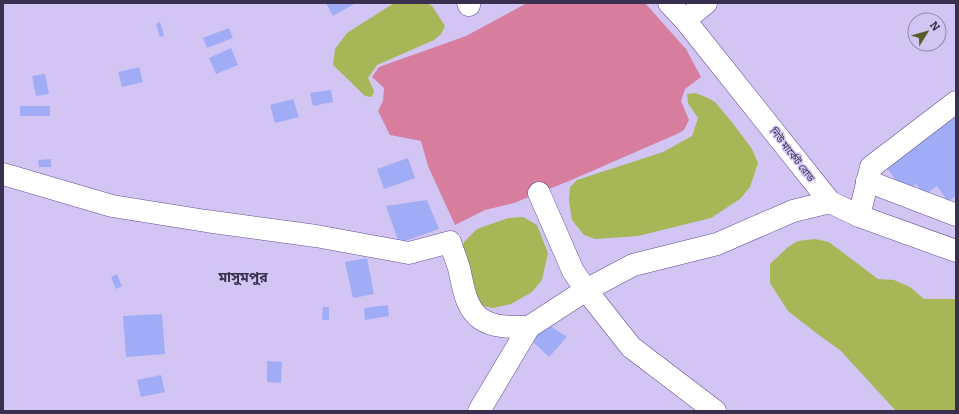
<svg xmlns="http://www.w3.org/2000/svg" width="959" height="414" viewBox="0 0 959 414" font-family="Bitter,'Noto Sans Bengali',serif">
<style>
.green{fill:#d77e9e}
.water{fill:#a7b757}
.building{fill:#a1acf7}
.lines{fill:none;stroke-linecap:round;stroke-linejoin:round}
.minor-casing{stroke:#664f94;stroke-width:23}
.minor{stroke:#fff;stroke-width:22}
.labels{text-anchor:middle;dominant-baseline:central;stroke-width:3;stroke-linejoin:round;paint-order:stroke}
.street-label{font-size:10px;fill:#39304f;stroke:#d2c5f4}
.district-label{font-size:14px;font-weight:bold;fill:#39304f;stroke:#d2c5f4}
</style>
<rect width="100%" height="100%" fill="#d2c5f4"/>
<path class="green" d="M 527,3 L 645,3 L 686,49 L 701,77 L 685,89 L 681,101 L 689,120 L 684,130 L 677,134 L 569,181 L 514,203 L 485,210 L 455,225 L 428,166 L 421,141 L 390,135 L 378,111 L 383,101 L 384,88 L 372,77 L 379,67 L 466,36 Z"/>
<g class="water">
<path d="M 394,3 L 428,3 L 432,6 L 445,26 L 441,34 L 434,40 L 377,65 L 368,78 L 374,91 L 372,97 L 365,96 L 333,65 L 335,49 L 347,33 Z"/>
<path d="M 695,93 L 706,97 L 715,102 L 731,121 L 752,149 L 758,163 L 750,187 L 740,199 L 711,218 L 638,236 L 595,239 L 584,235 L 572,220 L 569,201 L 570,187 L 577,180 L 663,152 L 692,136 L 698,118 L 688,103 L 687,94 Z"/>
<path d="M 523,217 L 537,225 L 548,253 L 542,280 L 532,292 L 511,304 L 493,308 L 478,305 L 462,257 L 464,242 L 477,229 L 508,218 Z"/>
<path d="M 815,239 L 829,242 L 878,279 L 894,280 L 910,287 L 924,299 L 955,299 L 956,301 L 956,411 L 896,411 L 840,350 L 820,336 L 788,311 L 770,283 L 770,264 L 788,247 L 798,241 Z"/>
</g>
<g class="building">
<path d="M 326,3 L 356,3 L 333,16 Z"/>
<path d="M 160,22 L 164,36 L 160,37 L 156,24 Z"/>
<path d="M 229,28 L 233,38 L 207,48 L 203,38 Z"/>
<path d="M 231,48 L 238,65 L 216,74 L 209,58 Z"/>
<path d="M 139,67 L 143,82 L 122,87 L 118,72 Z"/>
<path d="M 45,74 L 49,94 L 36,96 L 32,76 Z"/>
<path d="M 331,90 L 333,102 L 313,106 L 310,93 Z"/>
<path d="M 293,99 L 299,117 L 275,123 L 270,105 Z"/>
<rect x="20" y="106" width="30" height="10"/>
<path d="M 956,116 L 956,196 L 948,202 L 937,186 L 925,195 L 916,184 L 904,192 L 887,168 Z"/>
<path d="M 408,158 L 415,178 L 384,189 L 377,169 Z"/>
<path d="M 51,159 L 51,167 L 39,167 L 38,160 Z"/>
<path d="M 427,200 L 439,229 L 399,243 L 386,206 Z"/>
<path d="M 367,258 L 374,294 L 353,298 L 345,262 Z"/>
<path d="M 117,274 L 122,286 L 116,289 L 111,277 Z"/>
<path d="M 388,305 L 389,316 L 365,320 L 364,308 Z"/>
<path d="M 323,307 L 329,307 L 329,320 L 322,320 Z"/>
<path d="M 162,314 L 165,354 L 126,357 L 123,316 Z"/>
<path d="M 544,322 L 567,337 L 549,357 L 532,341 Z"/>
<path d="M 267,361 L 282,362 L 281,383 L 267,382 Z"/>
<path d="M 161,375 L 165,392 L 141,397 L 137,380 Z"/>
</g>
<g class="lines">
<defs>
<g id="minor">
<path d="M 468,3 L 469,5"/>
<path d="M 669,3 L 685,20 L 830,202 L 859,216 L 956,251"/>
<path d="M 685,20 L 706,3"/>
<path d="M 3,174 L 112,206 L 206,221 L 316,236 L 409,253 L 450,242 C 453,251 456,259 459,268 C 463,285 465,308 481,319 C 494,328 514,327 529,327"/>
<path d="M 867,181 L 956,215"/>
<path d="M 539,193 L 573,271 L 586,290 L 631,347 L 715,411"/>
<path d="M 859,216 L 871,167 L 956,102"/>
<path d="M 479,411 L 529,327 L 586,290 L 633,265 L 717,244 L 793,211 L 830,202"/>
</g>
</defs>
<use href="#minor" class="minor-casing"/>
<use href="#minor" class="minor"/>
</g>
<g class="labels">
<g class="street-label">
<text transform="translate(792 155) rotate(52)">নিউ মার্কেট রোড</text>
</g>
<g class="district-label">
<text x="243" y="277">মাসুমপুর</text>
</g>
</g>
<rect width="959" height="414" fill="none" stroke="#39304f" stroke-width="8"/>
<g transform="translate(927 32) rotate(53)"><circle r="19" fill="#d2c5f4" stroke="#9589b2"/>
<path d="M0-3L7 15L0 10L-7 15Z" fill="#555d2c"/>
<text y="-6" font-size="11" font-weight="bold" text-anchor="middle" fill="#39304f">N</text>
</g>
</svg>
